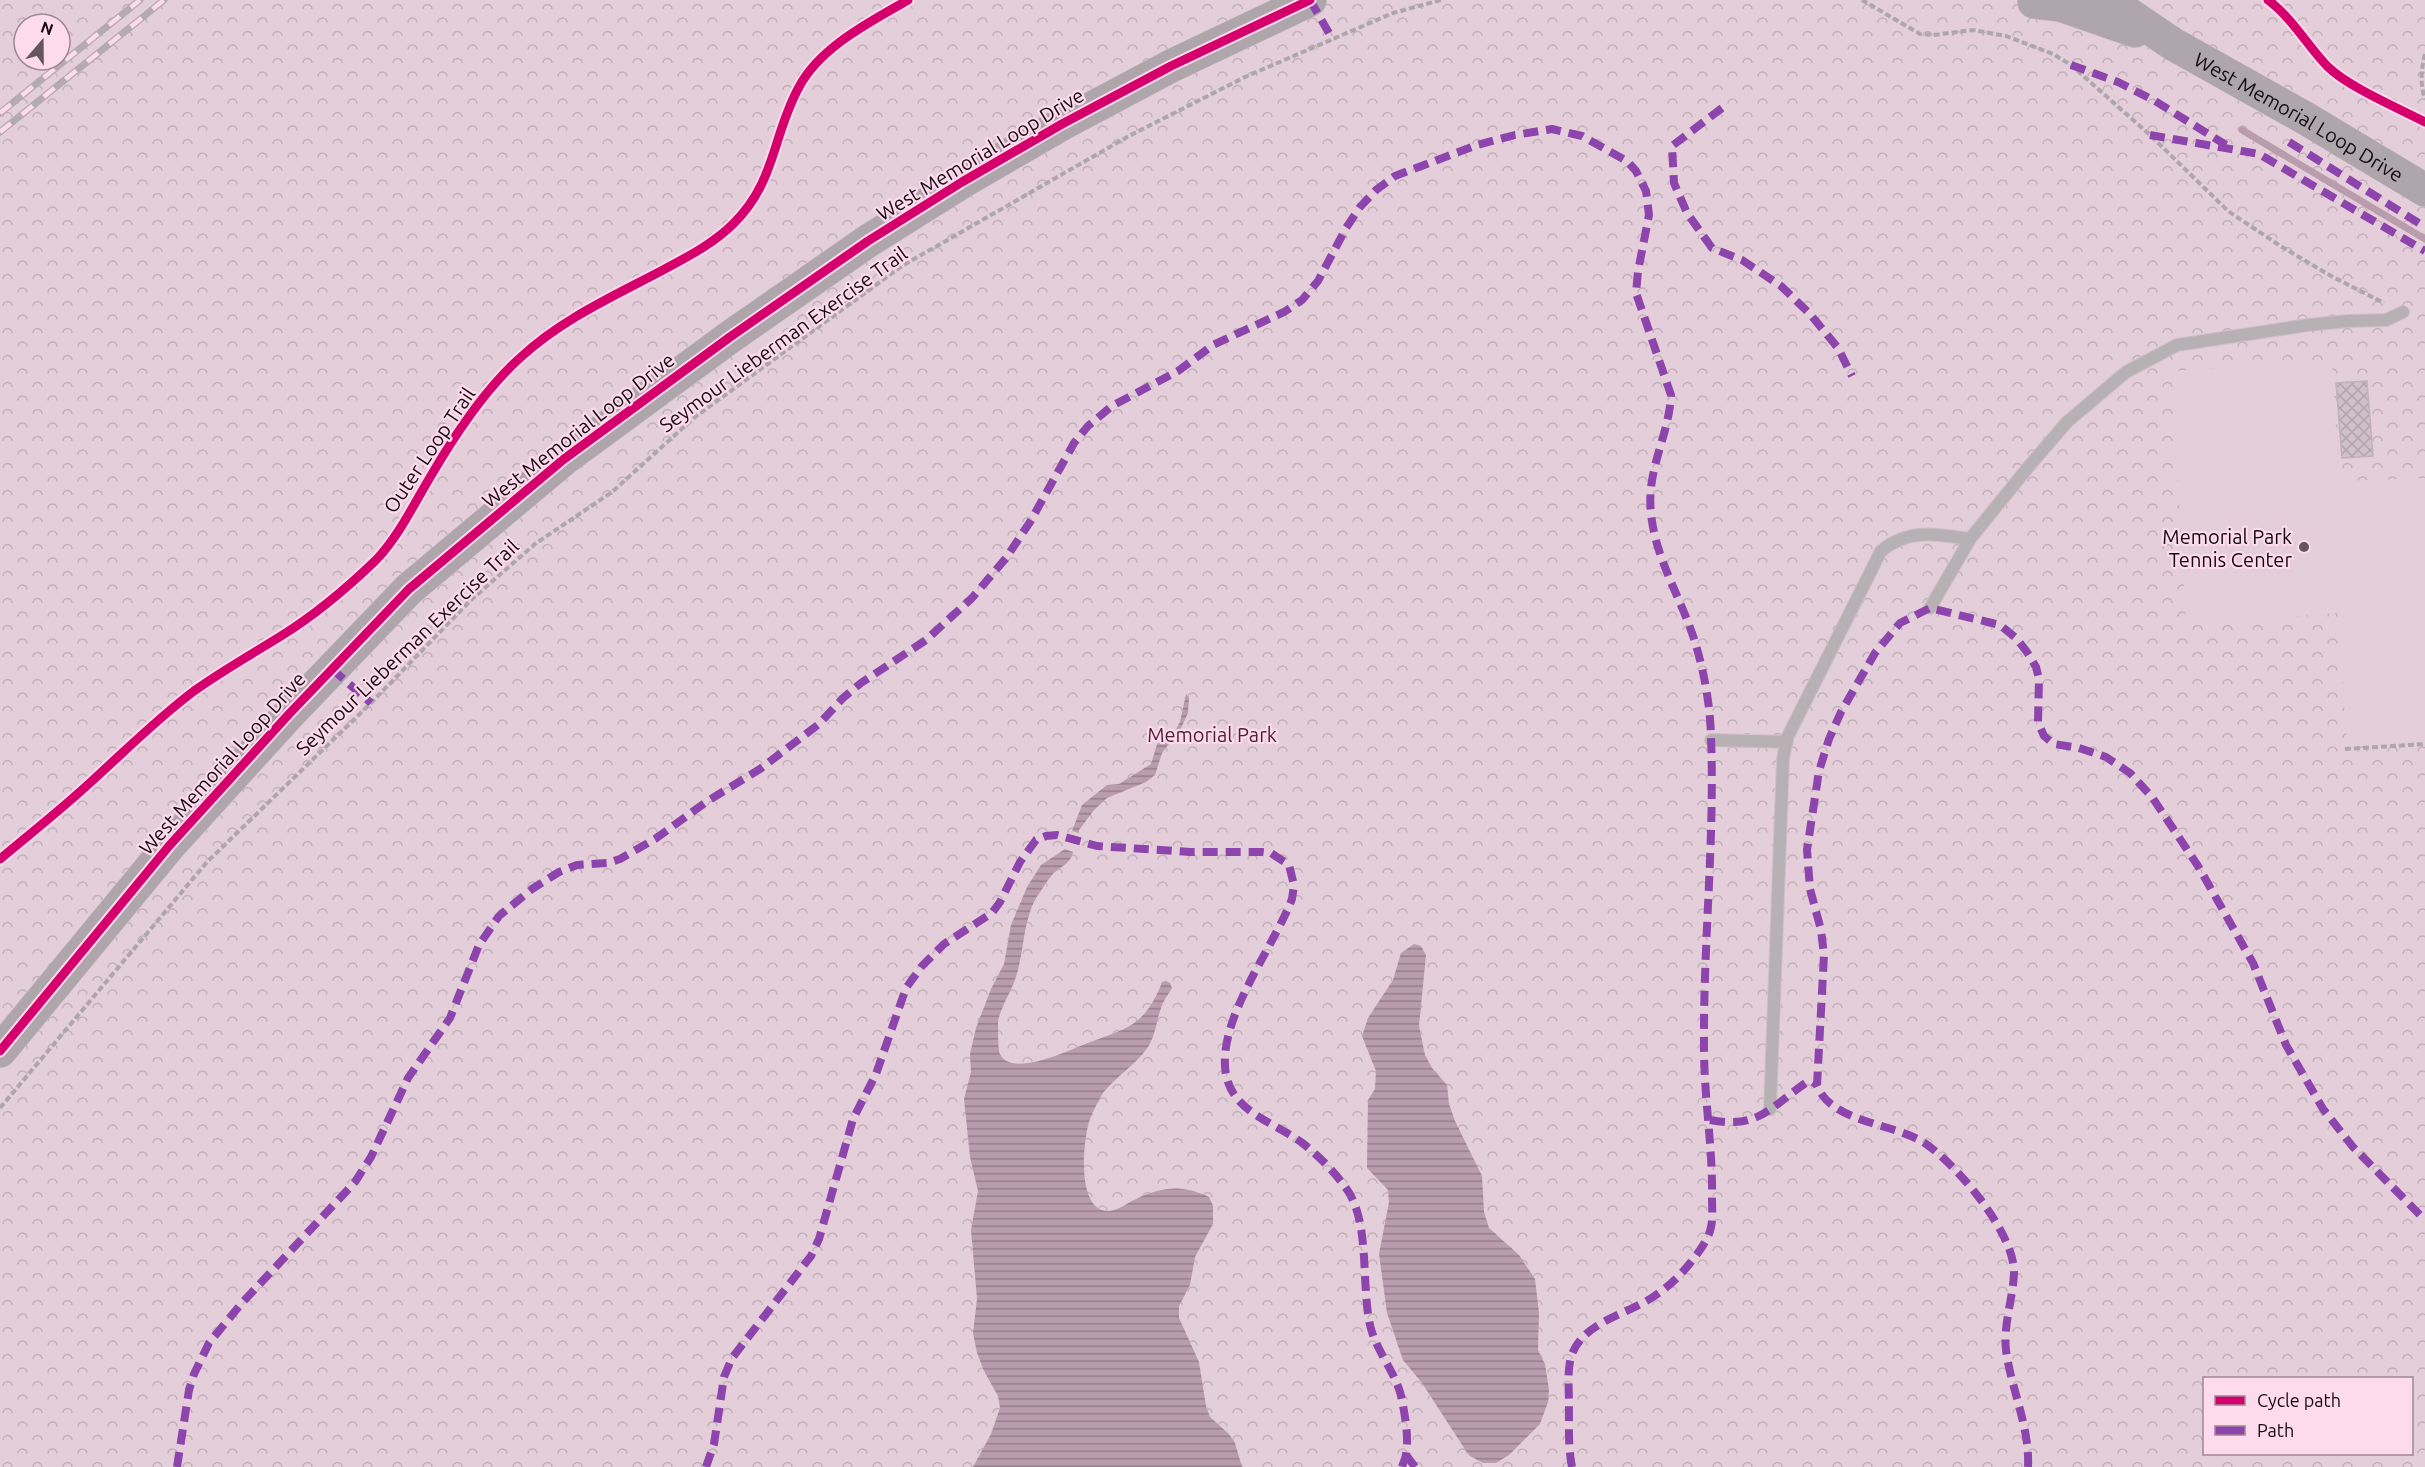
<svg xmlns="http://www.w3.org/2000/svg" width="2425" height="1467" viewBox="0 0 2425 1467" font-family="Ubuntu,sans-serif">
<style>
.forest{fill:url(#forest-crowns);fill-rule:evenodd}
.garden{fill:#e3ced9}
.water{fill:url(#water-rules)}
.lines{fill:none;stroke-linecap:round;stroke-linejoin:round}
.stream{stroke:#ba9dac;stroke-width:7}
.building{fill:url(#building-cross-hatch);stroke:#c1b2b9;stroke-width:1.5}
.lane-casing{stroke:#cfc1c9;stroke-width:14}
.secondary-casing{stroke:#cfc1c9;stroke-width:34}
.path{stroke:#aea6aa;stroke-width:4;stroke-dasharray:6 3;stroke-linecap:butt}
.lane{stroke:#b8b1b4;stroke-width:12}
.secondary{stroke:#aea6ab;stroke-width:33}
.rail-casing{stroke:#b4abb0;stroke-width:7}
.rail{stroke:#fddaec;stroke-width:4.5;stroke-dasharray:14;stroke-linecap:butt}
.quiet{stroke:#8e44ad;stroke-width:8;stroke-dasharray:15 8;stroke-linecap:butt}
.cycleway-casing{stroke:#fddaec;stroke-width:13}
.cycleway{stroke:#d6006c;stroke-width:9}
.poi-dot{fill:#63565d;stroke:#fddaec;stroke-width:2}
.labels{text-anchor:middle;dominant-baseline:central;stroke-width:4.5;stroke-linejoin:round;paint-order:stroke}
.street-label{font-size:20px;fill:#150a10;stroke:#fddaec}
.poi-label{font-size:20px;fill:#150a10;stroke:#fddaec;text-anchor:end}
.park-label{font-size:20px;fill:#4b1e39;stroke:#fddaec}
</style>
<defs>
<pattern id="forest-crowns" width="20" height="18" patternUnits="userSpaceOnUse" patternTransform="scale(1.5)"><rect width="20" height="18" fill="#e3ced9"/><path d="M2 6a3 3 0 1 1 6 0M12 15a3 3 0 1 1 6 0" fill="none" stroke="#c2b0b9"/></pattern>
<pattern id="water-rules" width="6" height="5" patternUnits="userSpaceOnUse" patternTransform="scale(1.5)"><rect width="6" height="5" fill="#ba9dac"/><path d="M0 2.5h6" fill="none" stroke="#967e8b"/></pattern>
<pattern id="building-cross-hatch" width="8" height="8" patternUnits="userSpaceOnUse" patternTransform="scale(1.5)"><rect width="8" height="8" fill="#d0c1c9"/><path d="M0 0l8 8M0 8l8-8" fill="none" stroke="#b2a4ac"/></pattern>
</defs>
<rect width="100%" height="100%" fill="#f5e2ec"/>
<path class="forest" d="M 0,0 L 2425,0 L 2425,1467 L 0,1467 ZM 24,24 L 60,24 L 60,60 L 24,60 ZM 2204,1378 L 2412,1378 L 2412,1454 L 2204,1454 Z"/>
<path class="garden" d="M 2332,361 L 2339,481 L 2425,478 L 2425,739 L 2347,744 L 2338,613 L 2186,625 L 2172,371 Z"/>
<g class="water">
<path d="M 1186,694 L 1189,698 L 1188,713 L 1181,728 L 1162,753 L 1155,775 L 1146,782 L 1107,798 L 1094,810 L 1079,830 L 1079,833 L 1072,831 L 1082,805 L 1107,785 L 1119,784 L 1151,764 L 1157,744 L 1174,733 L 1180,722 Z"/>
<path d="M 1065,849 L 1073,852 C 1071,864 1059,867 1052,875 C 1046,882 1041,891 1036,898 C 1021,926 1025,957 1013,985 C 1009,994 998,1014 998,1023 C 998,1028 998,1051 1000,1054 C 1012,1079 1071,1049 1088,1043 C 1105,1036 1123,1032 1138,1020 C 1149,1011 1157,996 1162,982 L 1166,981 L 1170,983 L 1172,988 C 1168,995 1163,1001 1161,1008 C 1156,1022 1156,1034 1148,1047 C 1136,1065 1116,1076 1103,1093 C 1098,1101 1092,1113 1089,1122 C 1083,1142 1076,1212 1109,1211 C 1118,1210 1126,1204 1134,1200 C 1161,1187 1181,1184 1209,1197 L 1213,1206 L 1213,1224 L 1195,1257 L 1190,1285 L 1179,1306 L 1179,1318 L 1199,1362 L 1206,1406 L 1210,1417 L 1229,1434 L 1235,1443 L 1242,1467 L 973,1467 L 991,1434 L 1000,1408 L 998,1396 L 984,1371 L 977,1353 L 973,1333 L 977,1299 L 971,1230 L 978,1191 L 970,1157 L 964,1099 L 971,1072 L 970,1054 L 976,1028 L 991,989 L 1004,964 L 1011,925 L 1027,887 L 1041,865 Z"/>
<path d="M 1414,944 L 1421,946 L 1426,955 L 1419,1026 L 1425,1055 L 1432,1068 L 1447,1085 L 1449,1104 L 1455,1121 L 1482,1176 L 1484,1212 L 1489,1228 L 1519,1255 L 1535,1279 L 1539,1313 L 1538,1350 L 1545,1364 L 1549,1390 L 1548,1402 L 1540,1424 L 1509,1455 L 1496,1463 L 1483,1463 L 1470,1456 L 1466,1451 L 1422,1383 L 1403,1360 L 1387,1313 L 1379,1254 L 1389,1202 L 1388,1190 L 1367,1168 L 1368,1100 L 1375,1089 L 1376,1071 L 1362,1036 L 1368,1018 L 1393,980 L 1401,953 Z"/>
</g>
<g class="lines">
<path class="stream" d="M 2242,130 L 2425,239"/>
</g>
<path class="building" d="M 2367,381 L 2373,456 L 2342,458 L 2336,383 Z"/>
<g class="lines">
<defs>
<g id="lane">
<path d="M 1930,608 L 1970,539 L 2030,465 L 2067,422 L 2126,372 L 2177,345 L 2308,325 L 2348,321 L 2386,320 L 2403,312"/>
<path d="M 1711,740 L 1787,742"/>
<path d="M 1770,1109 L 1783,759 L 1787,738 L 1881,551 C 1908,528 1937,534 1970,539"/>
</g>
<g id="secondary">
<path id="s1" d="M 2108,0 L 2173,44 L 2305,118 L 2425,190"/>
<path d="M 2034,2 L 2060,5 L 2135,31"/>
<path d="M 0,1051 L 169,846 L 289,714 L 409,589 L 564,459 L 730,337 L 868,241 L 962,182 L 1062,124 L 1171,66 L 1310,0"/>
</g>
</defs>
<use href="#lane" class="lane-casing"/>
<use href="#secondary" class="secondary-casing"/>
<g class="path">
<path d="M 1862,0 L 1920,34 L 1933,35 L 1973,30 L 2006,36 L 2053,54 L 2071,65 L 2150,135 L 2228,211 L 2282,247 L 2331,276 L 2384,303"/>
<path d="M 2425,54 C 2421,70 2420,84 2425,99"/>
<path d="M 2345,749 L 2425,744"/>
<path d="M 0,1108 L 207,862 L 371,703 L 471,600 L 535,544 L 612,492 L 695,417 L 902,266 L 1129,136 L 1245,77 L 1393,13 L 1441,0"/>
</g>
<use href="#lane" class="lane"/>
<use href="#secondary" class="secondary"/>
<defs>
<g id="rail">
<path d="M 0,113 L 140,0"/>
<path d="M 0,132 L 164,0"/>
</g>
</defs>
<use href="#rail" class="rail-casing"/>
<use href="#rail" class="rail"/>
<g class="quiet">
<path d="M 1310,0 L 1333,40"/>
<path d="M 2071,65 L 2118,82 L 2155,101 L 2226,145"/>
<path d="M 1722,108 L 1672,146 L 1674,183 L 1687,213 L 1712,248 L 1742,260 L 1781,286 L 1810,314 L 1838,348 L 1852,376"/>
<path d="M 2150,135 L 2259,154 L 2425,251"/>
<path d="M 2289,142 L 2425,227"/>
<path d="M 332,669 L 371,703"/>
<path d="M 1710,1120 C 1759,1129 1769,1108 1807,1082 L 1813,1082 L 1817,1085"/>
<path d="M 1406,1455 L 1415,1467"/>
<path d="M 177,1467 L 189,1390 L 194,1374 L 209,1343 L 241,1304 L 355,1182 L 371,1157 L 408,1078 L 450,1018 L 479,945 L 499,916 L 532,889 L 559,872 L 577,865 L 608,863 L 620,859 L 655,839 L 706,802 L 760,769 L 819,724 L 843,698 L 861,683 L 926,640 L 972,598 L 1006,558 L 1030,522 L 1074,443 L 1088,426 L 1112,406 L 1178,371 L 1213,345 L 1284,312 L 1302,300 L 1318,281 L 1346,228 L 1360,207 L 1376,190 L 1395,176 L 1477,145 L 1515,135 L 1552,129 L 1582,136 L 1627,161 L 1636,171 L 1646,191 L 1649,215 L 1638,271 L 1636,293 L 1671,395 C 1669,436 1646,470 1651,513 C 1655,556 1678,593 1692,633 C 1703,665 1710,702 1711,736 C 1715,840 1703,944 1704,1048 C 1704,1098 1713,1148 1712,1199 C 1712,1208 1713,1219 1711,1227 C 1709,1239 1698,1253 1691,1262 C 1680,1276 1667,1288 1653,1297 C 1626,1315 1582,1322 1571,1357 C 1567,1372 1569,1389 1569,1404 C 1569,1424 1568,1447 1572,1467"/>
<path d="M 706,1467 L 714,1444 L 724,1377 L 732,1358 L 811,1256 L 819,1239 L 853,1119 L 876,1074 L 906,988 L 922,966 L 944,944 L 992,913 L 1000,902 L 1020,862 L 1036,840 L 1046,836 L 1057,835 L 1097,846 L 1190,852 L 1262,852 L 1271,853 L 1289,865 L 1294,885 L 1292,899 C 1273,948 1222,1013 1225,1066 C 1227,1110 1270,1120 1301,1142 C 1318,1155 1336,1173 1348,1191 C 1370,1225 1361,1284 1370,1325 C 1376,1352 1397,1373 1402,1400 C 1405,1416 1409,1438 1406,1454 C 1406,1458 1403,1463 1402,1467"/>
<path d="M 2028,1467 C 2030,1427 2011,1389 2006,1350 C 2003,1325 2013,1299 2014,1273 C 2015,1234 1958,1166 1926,1144 C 1896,1123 1830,1123 1817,1085 L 1824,955 L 1821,930 L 1810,889 L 1807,850 L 1819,771 L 1829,739 L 1841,712 L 1875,653 L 1900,623 L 1930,608 L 2000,625 L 2016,638 L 2027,652 L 2036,667 L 2039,679 L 2038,722 L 2044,736 L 2054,744 L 2079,748 L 2106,757 L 2130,773 L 2152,797 L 2198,866 L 2253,963 L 2286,1045 L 2323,1109 L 2353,1147 L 2425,1220"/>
</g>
<defs>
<g id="cycleway">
<path d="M 2268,0 C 2292,18 2307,45 2327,66 C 2348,87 2398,108 2425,122"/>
<path d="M 0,859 C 31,833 63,808 93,780 C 126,750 158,718 194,691 C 222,671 252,654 281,636 C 315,615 347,588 376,560 C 399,536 415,502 432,474 C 456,433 485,389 521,357 C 562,319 614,296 663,270 C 687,257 713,244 733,224 C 776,182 772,136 799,87 C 820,47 870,22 908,0"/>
<path d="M 0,1051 L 169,846 L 289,714 L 409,589 L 564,459 L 730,337 L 868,241 L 962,182 L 1062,124 L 1171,66 L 1310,0"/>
</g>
</defs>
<use href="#cycleway" class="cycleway-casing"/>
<use href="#cycleway" class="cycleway"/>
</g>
<circle class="poi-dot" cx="2304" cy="547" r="6"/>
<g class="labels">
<g class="street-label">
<text stroke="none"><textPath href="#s1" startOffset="224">West Memorial Loop Drive</textPath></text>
<text transform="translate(980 154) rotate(-31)">West Memorial Loop Drive</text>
<text transform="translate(783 339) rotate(-36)">Seymour Lieberman Exercise Trail</text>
<text transform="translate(578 430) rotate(-38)">West Memorial Loop Drive</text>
<text transform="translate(429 450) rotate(-56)">Outer Loop Trail</text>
<text transform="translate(407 647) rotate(-44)">Seymour Lieberman Exercise Trail</text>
<text transform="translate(222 763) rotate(-48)">West Memorial Loop Drive</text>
</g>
<g class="poi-label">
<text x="2292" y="536">Memorial Park<tspan x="2292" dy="23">Tennis Center</tspan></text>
</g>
<g class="park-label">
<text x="1212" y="734">Memorial Park</text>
</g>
</g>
<rect x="2203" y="1377" width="210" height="78" fill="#fddaec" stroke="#a08794" stroke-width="1.5"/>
<rect x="2215" y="1396" width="30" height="9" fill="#d6006c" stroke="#a08794" stroke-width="1.5"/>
<text x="2257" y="1407" font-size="18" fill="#150a10">Cycle path</text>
<rect x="2215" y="1426" width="30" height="9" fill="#8e44ad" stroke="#a08794" stroke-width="1.5"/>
<text x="2257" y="1437" font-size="18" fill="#150a10">Path</text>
<g transform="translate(42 42) rotate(20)"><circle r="28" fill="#fddaec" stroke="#a08794" stroke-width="1.5"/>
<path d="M0-4.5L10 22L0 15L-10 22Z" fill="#63565d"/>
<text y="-9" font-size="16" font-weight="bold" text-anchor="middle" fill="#150a10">N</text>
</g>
</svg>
